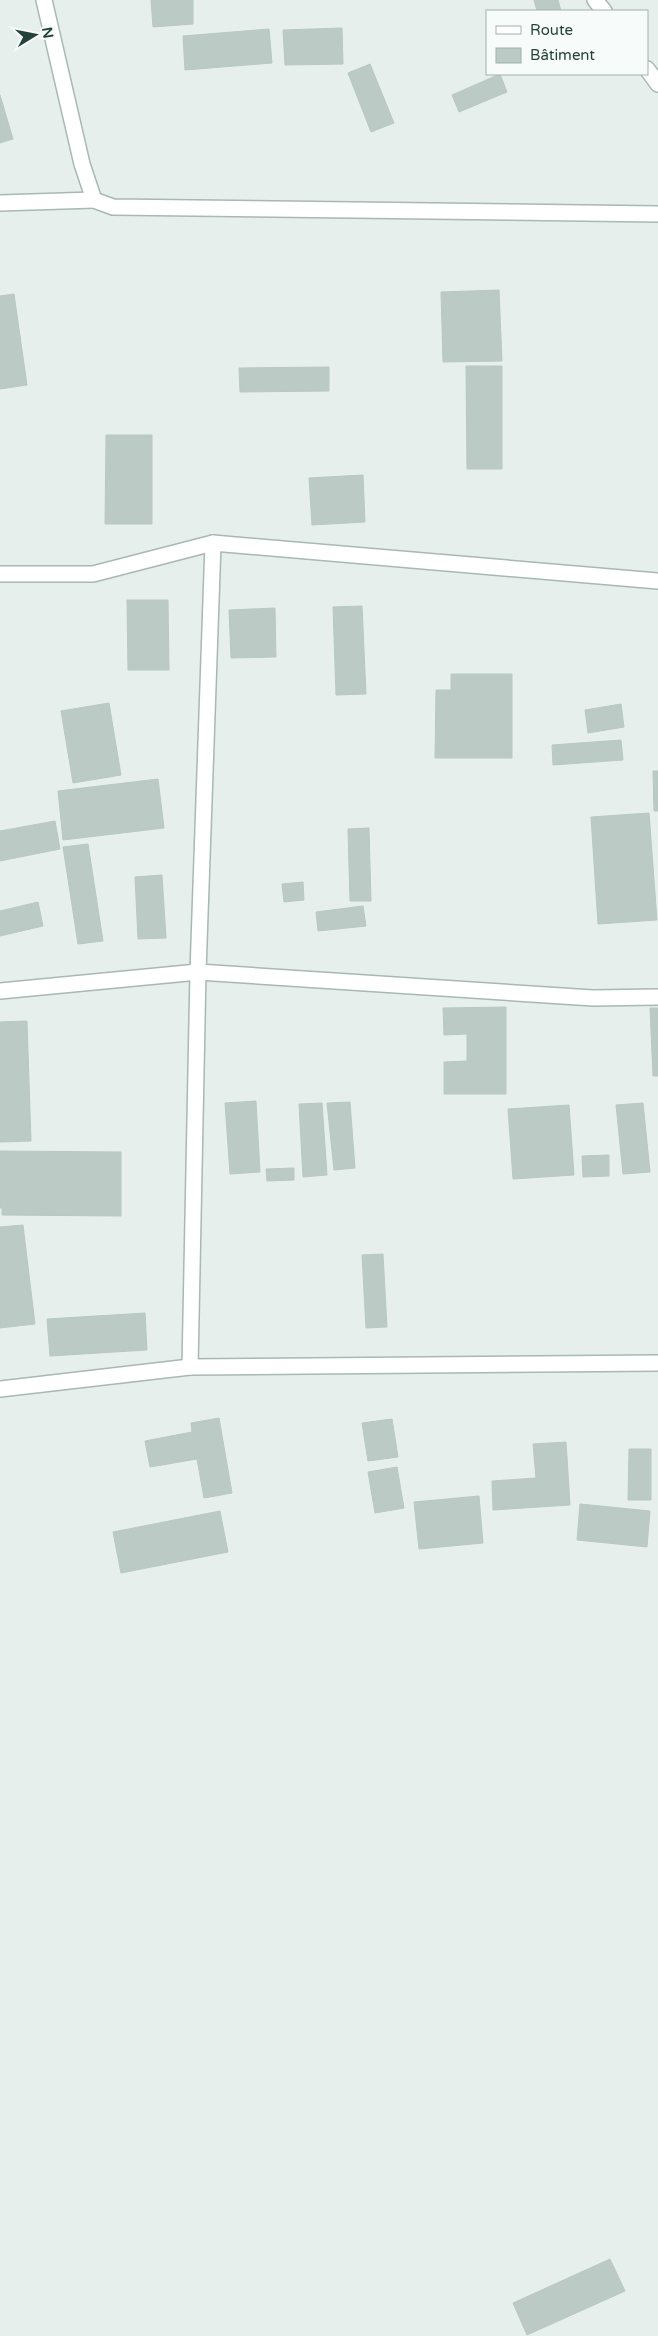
<svg xmlns="http://www.w3.org/2000/svg" width="658" height="2336" viewBox="0 0 658 2336" font-family="'Varela Round',sans-serif">
<style>
.building{fill:#bbcac4;stroke:#b8c9c2}
.lines{fill:none;stroke-linecap:round;stroke-linejoin:round}
.minor-casing{stroke:#a8b8b2;stroke-width:18}
.minor{stroke:#fff;stroke-width:15}
</style>
<rect width="100%" height="100%" fill="#e6efeb"/>
<g class="building">
<path d="M 151,0 L 193,0 L 193,24 L 153,27 Z"/>
<path d="M 534,0 L 558,0 L 561,11 L 537,11 Z"/>
<path d="M 342,28 L 343,64 L 285,65 L 283,30 Z"/>
<path d="M 269,29 L 272,63 L 185,70 L 183,36 Z"/>
<path d="M 370,64 L 394,123 L 371,132 L 348,73 Z"/>
<path d="M 500,74 L 507,92 L 459,112 L 452,95 Z"/>
<path d="M 0,95 L 13,139 L 0,143 Z"/>
<path d="M 499,290 L 502,361 L 443,362 L 441,292 Z"/>
<path d="M 14,294 L 27,385 L 0,389 L 0,296 Z"/>
<path d="M 466,366 L 502,366 L 502,469 L 467,469 Z"/>
<path d="M 329,367 L 329,391 L 240,392 L 239,368 Z"/>
<path d="M 106,435 L 152,435 L 152,524 L 105,524 Z"/>
<path d="M 363,475 L 365,522 L 312,525 L 309,478 Z"/>
<path d="M 127,600 L 168,600 L 169,670 L 128,670 Z"/>
<path d="M 362,606 L 366,694 L 336,695 L 333,607 Z"/>
<path d="M 275,608 L 276,657 L 231,658 L 229,610 Z"/>
<path d="M 451,674 L 512,674 L 512,758 L 435,758 L 436,690 L 451,690 Z"/>
<path d="M 109,703 L 121,775 L 73,783 L 61,711 Z"/>
<path d="M 621,704 L 624,727 L 588,733 L 585,710 Z"/>
<path d="M 621,740 L 623,760 L 553,765 L 552,745 Z"/>
<path d="M 653,771 L 658,771 L 658,811 L 654,811 Z"/>
<path d="M 158,779 L 164,828 L 63,840 L 58,791 Z"/>
<path d="M 649,813 L 657,920 L 598,924 L 591,817 Z"/>
<path d="M 55,821 L 60,849 L 0,861 L 0,831 Z"/>
<path d="M 369,828 L 371,901 L 350,901 L 348,829 Z"/>
<path d="M 88,844 L 103,941 L 78,944 L 63,847 Z"/>
<path d="M 162,875 L 166,938 L 138,939 L 135,877 Z"/>
<path d="M 303,882 L 304,900 L 284,902 L 282,884 Z"/>
<path d="M 38,902 L 43,926 L 0,936 L 0,911 Z"/>
<path d="M 363,906 L 366,926 L 318,931 L 316,912 Z"/>
<path d="M 506,1007 L 506,1094 L 444,1094 L 444,1062 L 467,1061 L 467,1034 L 444,1035 L 443,1008 Z"/>
<path d="M 650,1008 L 658,1008 L 658,1076 L 653,1076 Z"/>
<path d="M 27,1021 L 31,1141 L 0,1142 L 0,1022 Z"/>
<path d="M 256,1101 L 260,1172 L 230,1174 L 225,1103 Z"/>
<path d="M 350,1102 L 355,1168 L 334,1170 L 327,1103 Z"/>
<path d="M 322,1103 L 327,1175 L 303,1177 L 299,1104 Z"/>
<path d="M 643,1103 L 650,1172 L 623,1174 L 616,1105 Z"/>
<path d="M 569,1105 L 574,1175 L 513,1179 L 508,1109 Z"/>
<path d="M 0,1151 L 121,1152 L 121,1216 L 2,1215 L 2,1208 L 0,1208 Z"/>
<path d="M 609,1155 L 609,1176 L 583,1177 L 582,1156 Z"/>
<path d="M 294,1168 L 294,1180 L 267,1181 L 266,1169 Z"/>
<path d="M 23,1225 L 35,1324 L 0,1328 L 0,1227 Z"/>
<path d="M 383,1254 L 387,1327 L 366,1328 L 362,1255 Z"/>
<path d="M 145,1313 L 147,1350 L 50,1356 L 47,1319 Z"/>
<path d="M 219,1418 L 232,1493 L 204,1498 L 197,1459 L 150,1467 L 145,1441 L 192,1432 L 191,1423 Z"/>
<path d="M 392,1419 L 398,1457 L 368,1461 L 362,1423 Z"/>
<path d="M 566,1442 L 570,1505 L 493,1510 L 492,1481 L 536,1478 L 533,1444 Z"/>
<path d="M 629,1449 L 651,1449 L 651,1500 L 628,1500 Z"/>
<path d="M 397,1467 L 404,1508 L 375,1513 L 368,1472 Z"/>
<path d="M 479,1496 L 483,1543 L 419,1549 L 414,1502 Z"/>
<path d="M 580,1504 L 650,1511 L 647,1547 L 577,1540 Z"/>
<path d="M 220,1511 L 228,1552 L 121,1573 L 113,1532 Z"/>
<path d="M 610,2259 L 625,2291 L 527,2335 L 513,2303 Z"/>
</g>
<g class="lines">
<defs>
<g id="minor">
<path d="M 44,0 L 82,164 L 94,200 L 113,207 L 658,214"/>
<path d="M 595,0 L 604,11"/>
<path d="M 647,69 L 658,84"/>
<path d="M 0,203 L 94,200"/>
<path d="M 213,543 L 198,972 L 190,1367 L 658,1363"/>
<path d="M 0,574 L 93,574 L 213,543 L 658,581"/>
<path d="M 0,991 L 198,972 L 593,998 L 658,997"/>
<path d="M 0,1389 L 190,1367"/>
</g>
</defs>
<use href="#minor" class="minor-casing"/>
<use href="#minor" class="minor"/>
</g>
<rect x="486" y="10" width="162" height="65" fill="#f7fbf9" stroke="#a3b1ad"/>
<rect x="496" y="26" width="25" height="8" fill="#ffffff" stroke="#a3b1ad"/>
<text x="530" y="35" font-size="15" fill="#24423a">Route</text>
<rect x="496" y="48" width="25" height="15" fill="#bbcac4" stroke="#a3b1ad"/>
<text x="530" y="60" font-size="15" fill="#24423a">Bâtiment</text>
<g transform="translate(35 35) rotate(80)" stroke="#f7fbf9" stroke-width="4" paint-order="stroke">
<path d="M0-4L9 19L0 12L-9 19Z" fill="#24423a"/>
<text y="-8" font-size="14" font-weight="bold" text-anchor="middle" fill="#24423a">N</text>
</g>
</svg>
